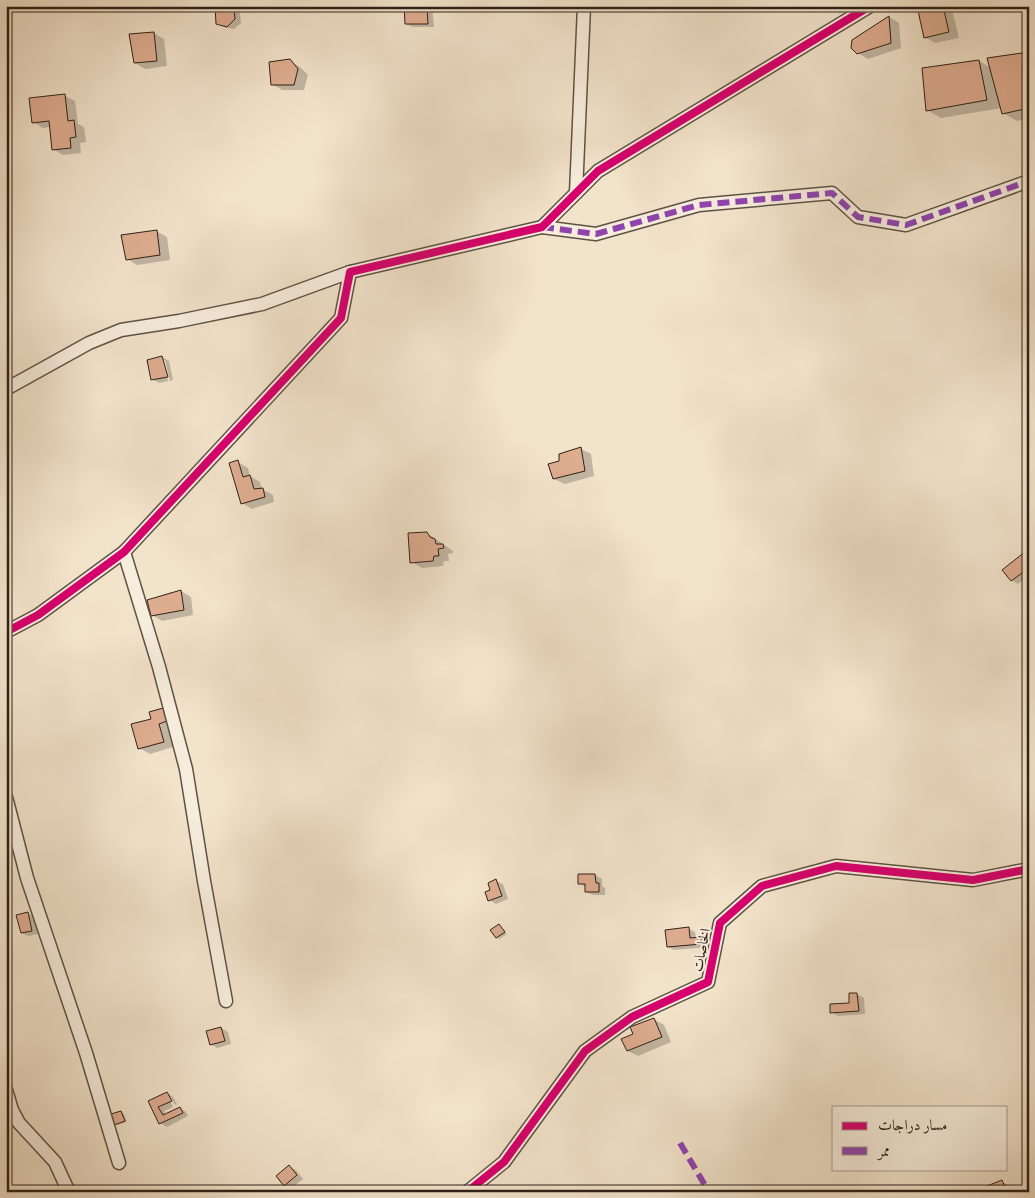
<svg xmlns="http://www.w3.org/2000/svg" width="1035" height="1198" viewBox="0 0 1035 1198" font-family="'IM FELL Great Primer',Amiri,serif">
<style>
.shadow{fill:#0003}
.building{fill:#deac8f;stroke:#2e2117}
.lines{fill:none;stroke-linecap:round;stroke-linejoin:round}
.minor-casing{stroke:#5f5244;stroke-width:15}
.minor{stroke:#f7eddd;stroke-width:12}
.quiet{stroke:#8e44ad;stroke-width:6;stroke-dasharray:12 6;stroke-linecap:butt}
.cycleway-casing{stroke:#f7eddd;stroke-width:11}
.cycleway{stroke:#d6006c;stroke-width:8}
.labels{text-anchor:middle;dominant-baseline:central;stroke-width:4;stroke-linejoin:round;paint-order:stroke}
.street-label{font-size:15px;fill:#2e2117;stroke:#f7eddd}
</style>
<rect width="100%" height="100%" fill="#f2e3cb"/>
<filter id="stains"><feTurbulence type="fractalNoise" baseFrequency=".004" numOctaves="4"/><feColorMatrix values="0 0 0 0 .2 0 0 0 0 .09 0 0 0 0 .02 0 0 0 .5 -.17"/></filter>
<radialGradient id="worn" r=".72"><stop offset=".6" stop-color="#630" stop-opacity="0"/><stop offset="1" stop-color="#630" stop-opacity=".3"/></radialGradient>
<g class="shadow">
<path d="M 216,6 L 239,6 L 241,23 L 234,29 L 224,27 L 218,24 Z"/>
<path d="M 405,6 L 432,6 L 434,27 L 413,27 L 406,24 Z"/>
<path d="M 918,6 L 951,6 L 959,38 L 935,43 L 925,37 Z"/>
<path d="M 889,17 L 899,23 L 901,48 L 868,59 L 858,53 Z"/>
<path d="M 154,33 L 164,39 L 167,66 L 145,69 L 135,63 Z"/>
<path d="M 1029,54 L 1029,118 L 1017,121 L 1003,113 L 1002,108 L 941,118 L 927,110 L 979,61 L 991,68 Z"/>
<path d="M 290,61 L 300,67 L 308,75 L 304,90 L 282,90 L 272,84 Z"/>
<path d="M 65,96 L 75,101 L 78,124 L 84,127 L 86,142 L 80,143 L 81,153 L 63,155 L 53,149 L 50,127 L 43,128 L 33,122 Z"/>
<path d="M 156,231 L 167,237 L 170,260 L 137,265 L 127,259 Z"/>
<path d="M 162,357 L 169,361 L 173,380 L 170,381 L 165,360 L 162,360 L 168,381 L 159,383 L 152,379 Z"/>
<path d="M 581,449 L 591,454 L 594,476 L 565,484 L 554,479 L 560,462 Z"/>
<path d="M 238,462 L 248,468 L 250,476 L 260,482 L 262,489 L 273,495 L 274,502 L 252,509 L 242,503 Z"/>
<path d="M 427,533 L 453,551 L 453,553 L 448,554 L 449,561 L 444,561 L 443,566 L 422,568 L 412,562 Z"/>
<path d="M 1026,552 L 1029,554 L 1029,576 L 1018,584 L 1011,580 Z"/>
<path d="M 181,591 L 191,597 L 193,615 L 162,621 L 152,615 L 149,600 Z"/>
<path d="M 163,709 L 173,715 L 176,727 L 168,729 L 173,747 L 150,754 L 139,748 L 152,720 Z"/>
<path d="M 579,875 L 595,875 L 602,879 L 602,886 L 605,888 L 605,895 L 593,895 L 586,892 L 586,887 L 579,883 Z"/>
<path d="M 496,881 L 503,884 L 508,899 L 496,904 L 489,900 Z"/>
<path d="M 28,913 L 34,917 L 38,934 L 28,936 L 22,933 Z"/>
<path d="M 499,925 L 507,934 L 499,939 L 496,937 Z"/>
<path d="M 689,929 L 695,932 L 696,939 L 701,938 L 707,942 L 708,947 L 674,950 L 668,947 Z"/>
<path d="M 850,994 L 857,994 L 864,998 L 865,1014 L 838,1016 L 831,1012 L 851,1004 Z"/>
<path d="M 654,1019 L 664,1025 L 671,1042 L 638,1056 L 628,1051 L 635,1035 Z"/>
<path d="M 221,1028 L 228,1032 L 231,1044 L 217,1048 L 211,1044 Z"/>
<path d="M 167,1093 L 173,1097 L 177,1104 L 175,1105 L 171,1097 L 168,1097 L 173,1107 L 164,1111 L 166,1115 L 180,1108 L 186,1112 L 188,1116 L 167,1127 L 160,1123 L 149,1102 Z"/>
<path d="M 121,1112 L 124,1114 L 127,1122 L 118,1125 L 116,1124 Z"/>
<path d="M 289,1167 L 296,1170 L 303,1179 L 291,1188 L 285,1185 Z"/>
<path d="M 1002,1182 L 1008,1185 L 1011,1192 L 991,1192 Z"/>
</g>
<g class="building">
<path d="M 215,6 L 234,6 L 235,19 L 227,27 L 216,24 Z"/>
<path d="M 404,6 L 427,6 L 428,24 L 405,24 Z"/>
<path d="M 917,6 L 943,6 L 949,32 L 924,38 Z"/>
<path d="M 889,16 L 891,43 L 857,54 L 851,48 L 852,40 Z"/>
<path d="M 154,32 L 157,61 L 134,63 L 129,34 Z"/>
<path d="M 1029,52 L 1029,108 L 1002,114 L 987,58 Z"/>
<path d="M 290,59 L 298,69 L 294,85 L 271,85 L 269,62 Z"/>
<path d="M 979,60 L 987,100 L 926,111 L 922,68 Z"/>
<path d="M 65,94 L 68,121 L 74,120 L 76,137 L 70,138 L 71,148 L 52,150 L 49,121 L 32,123 L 29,98 Z"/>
<path d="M 157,230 L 160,255 L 126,260 L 121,235 Z"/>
<path d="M 162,356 L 168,377 L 151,380 L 147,360 Z"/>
<path d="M 581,447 L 585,471 L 553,479 L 548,464 L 559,461 L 559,454 Z"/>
<path d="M 238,460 L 243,477 L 250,475 L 254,489 L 263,488 L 265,497 L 241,504 L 229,463 Z"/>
<path d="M 427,532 L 430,537 L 435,539 L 436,544 L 443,544 L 444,548 L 438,549 L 439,556 L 434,556 L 433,561 L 410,563 L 408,533 Z"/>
<path d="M 1026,551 L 1029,555 L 1029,568 L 1011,581 L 1002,570 Z"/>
<path d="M 181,590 L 184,610 L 151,616 L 147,600 Z"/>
<path d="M 163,708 L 167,721 L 159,724 L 164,742 L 138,749 L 131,724 L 151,719 L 149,712 Z"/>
<path d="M 578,874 L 595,874 L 596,883 L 599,883 L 599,892 L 585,892 L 585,884 L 578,884 Z"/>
<path d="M 496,879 L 502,896 L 488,901 L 485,892 L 490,890 L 488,883 Z"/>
<path d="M 28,912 L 32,931 L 21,933 L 16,915 Z"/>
<path d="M 499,924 L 505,932 L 496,938 L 490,930 Z"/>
<path d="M 689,927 L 690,938 L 701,937 L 702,944 L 667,947 L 665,930 Z"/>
<path d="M 849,993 L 857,993 L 859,1011 L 830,1013 L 830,1004 L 849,1003 Z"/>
<path d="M 654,1018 L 662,1037 L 627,1051 L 621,1039 L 633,1034 L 630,1027 Z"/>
<path d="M 221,1027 L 225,1041 L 210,1045 L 206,1031 Z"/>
<path d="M 167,1092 L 172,1101 L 158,1107 L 163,1115 L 180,1107 L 183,1113 L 159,1124 L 148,1101 Z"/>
<path d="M 121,1111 L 125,1121 L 114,1125 L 111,1114 Z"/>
<path d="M 289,1165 L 297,1175 L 284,1186 L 276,1176 Z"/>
<path d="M 1002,1180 L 1007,1192 L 989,1192 L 987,1186 Z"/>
</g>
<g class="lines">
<defs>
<g id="minor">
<path d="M 576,193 L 584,6"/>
<path d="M 542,227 L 596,234 L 699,205 L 832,193 L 858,217 L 906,225 L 1029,181"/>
<path d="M 6,389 L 89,343 L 121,330 L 179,321 L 262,304 L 350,272"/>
<path d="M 124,552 L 159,667 L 186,769 L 204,881 L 226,1001"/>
<path d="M 6,632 L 38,615 L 124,552 L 341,318 L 350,272 L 542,227 L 598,171 L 870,6"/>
<path d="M 6,797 L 27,878 L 86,1053 L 119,1163"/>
<path d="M 6,1090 L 12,1110 L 19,1123 L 55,1162 L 67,1188"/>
<path d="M 467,1192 L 504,1162 L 585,1051 L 632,1017 L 708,982 L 720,923 L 762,886 L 836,866 L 973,880 L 1029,869"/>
</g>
</defs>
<use href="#minor" class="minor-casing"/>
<use href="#minor" class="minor"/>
<g class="quiet">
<path d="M 542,227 L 596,234 L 699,205 L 832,193 L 858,217 L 906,225 L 1029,181"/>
<path d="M 680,1143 L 709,1192"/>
</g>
<defs>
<g id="cycleway">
<path d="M 6,632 L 38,615 L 124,552 L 341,318 L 350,272 L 542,227 L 598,171 L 870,6"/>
<path d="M 467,1192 L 504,1162 L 585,1051 L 632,1017 L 708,982 L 720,923 L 762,886 L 836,866 L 973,880 L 1029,869"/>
</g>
</defs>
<use href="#cycleway" class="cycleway-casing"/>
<use href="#cycleway" class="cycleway"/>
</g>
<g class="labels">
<g class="street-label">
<text transform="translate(701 950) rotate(-79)">الخاصات</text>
</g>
</g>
<rect width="1035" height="1198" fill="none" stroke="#f2e3cb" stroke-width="25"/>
<rect x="8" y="8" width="1020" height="1183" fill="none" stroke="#2e2117" stroke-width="2.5"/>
<rect x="12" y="12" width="1010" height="1173" fill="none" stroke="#2e2117"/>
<rect x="832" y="1106" width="175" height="65" fill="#f7eddd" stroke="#a79b8e"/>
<rect x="842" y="1122" width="25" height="8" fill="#d6006c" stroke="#a79b8e"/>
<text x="878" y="1130" font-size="15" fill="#2e2117">مسار دراجات</text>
<rect x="842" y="1147" width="25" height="8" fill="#8e44ad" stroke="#a79b8e"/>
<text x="878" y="1156" font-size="15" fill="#2e2117">ممر</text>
<rect width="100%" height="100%" filter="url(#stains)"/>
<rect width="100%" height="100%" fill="url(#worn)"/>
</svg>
